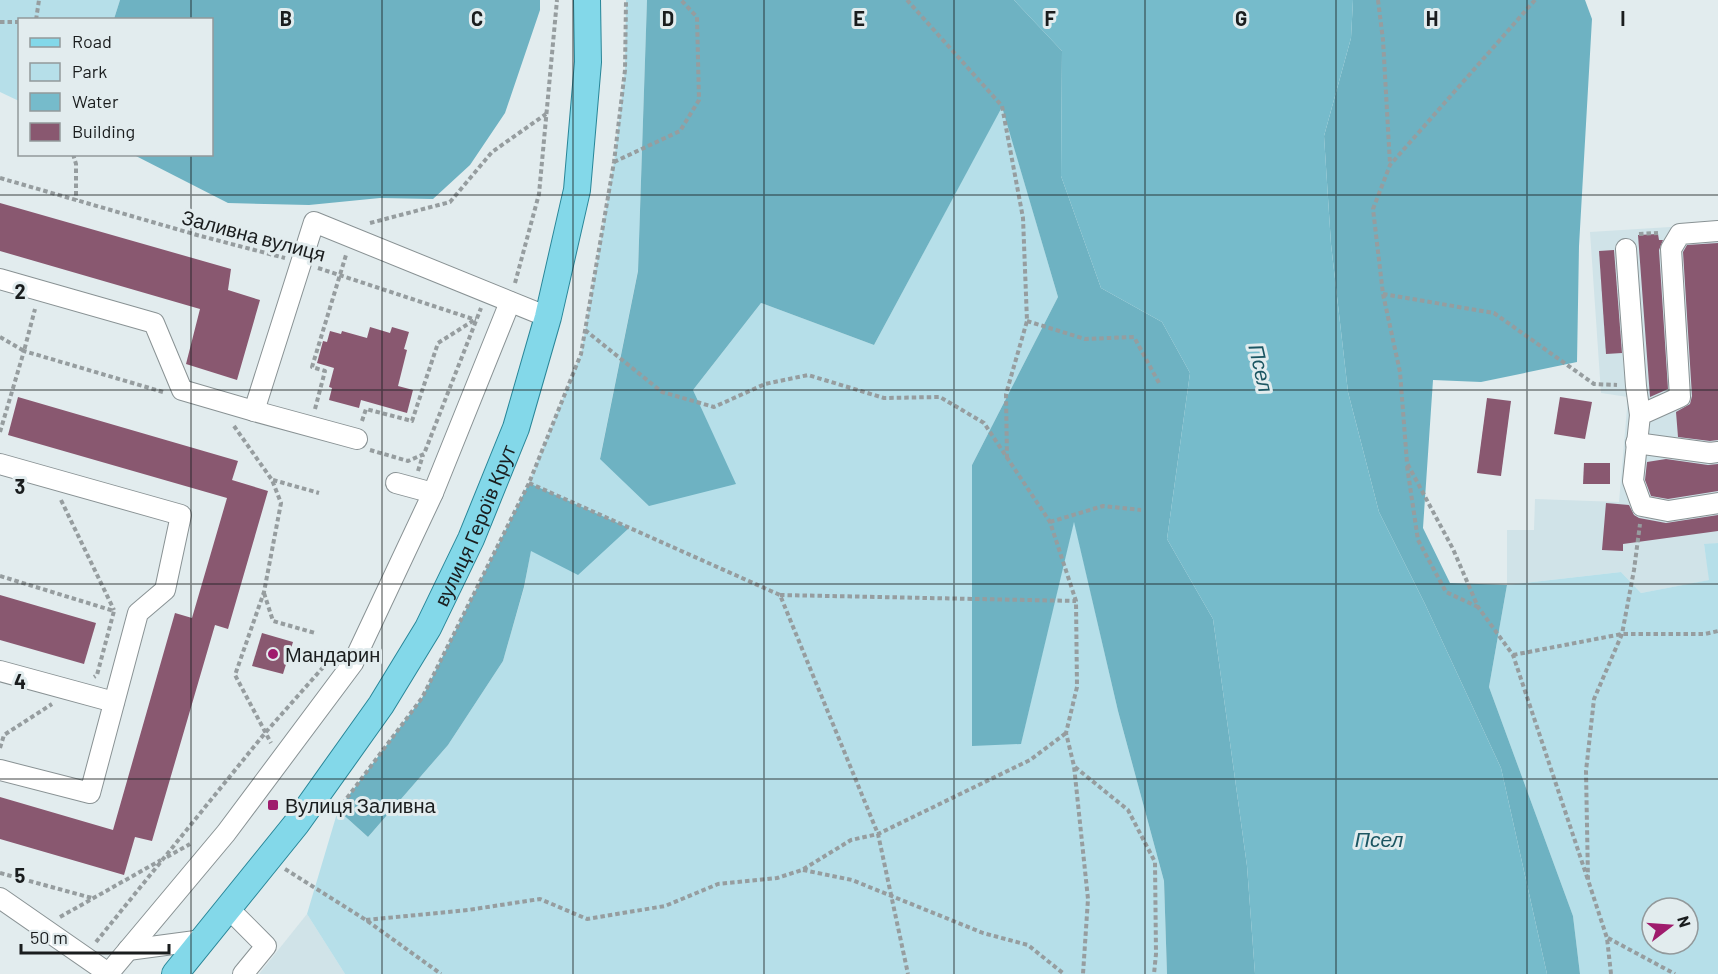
<svg xmlns="http://www.w3.org/2000/svg" width="1718" height="974" viewBox="0 0 1718 974" font-family="Barlow,sans-serif">
<style>
.built{fill:#d0e3e8}
.green{fill:#b6dfe9;fill-rule:evenodd}
.forest{fill:#6eb2c2}
.water{fill:#76bbcb}
.building{fill:#895870}
.lines{fill:none;stroke-linecap:round;stroke-linejoin:round}
.minor-casing{stroke:#899294;stroke-width:22}
.major-casing{stroke:#298698;stroke-width:28}
.path{stroke:#969d9f;stroke-width:4;stroke-dasharray:4.5 3;stroke-linecap:butt}
.minor{stroke:#fff;stroke-width:20}
.major{stroke:#83d8e9;stroke-width:26}
.grid{fill:none;stroke:#1a1d1e;stroke-width:1.5;stroke-opacity:0.55}
.poi-dot{fill:#9f1c6d;stroke:#e2ecee;stroke-width:2}
.labels{text-anchor:middle;dominant-baseline:central;stroke-width:6;stroke-linejoin:round;paint-order:stroke}
.street-label{font-size:20px;fill:#1a1d1e;stroke:#e2ecee}
.poi-label{font-size:20px;fill:#1a1d1e;stroke:#e2ecee;text-anchor:start}
.water-label{font-size:21px;font-style:italic;fill:#1c5662;stroke:#e2ecee}
.grid-label{font-size:20px;text-anchor:middle;font-weight:bold;fill:#1a1d1e;stroke:#e2ecee;stroke-width:6;stroke-linejoin:round;paint-order:stroke}
</style>
<rect width="100%" height="100%" fill="#e2ecee"/>
<g class="built">
<path d="M 1718,224 L 1718,543 L 1704,545 L 1710,580 L 1641,593 L 1621,572 L 1507,585 L 1507,530 L 1534,530 L 1535,499 L 1619,502 L 1628,397 L 1601,393 L 1590,232 Z"/>
<path d="M 307,914 L 345,974 L 259,974 Z"/>
</g>
<g class="green">
<path d="M 0,0 L 120,0 L 114,19 L 20,20 L 19,101 L 0,92 Z"/>
<path d="M 626,0 L 647,0 L 638,270 L 600,458 L 735,484 L 693,390 L 761,303 L 874,345 L 1002,106 L 1058,297 L 972,465 L 1021,743 L 1074,520 L 1118,711 L 1164,881 L 1167,974 L 345,974 L 307,914 L 338,810 L 368,837 L 448,745 L 503,661 L 524,588 L 531,550 L 628,528 L 529,483 L 581,354 L 614,162 L 625,70 Z"/>
<path d="M 1718,543 L 1718,974 L 1580,974 L 1573,916 L 1489,687 L 1507,585 L 1621,572 L 1641,593 L 1709,580 L 1704,544 ZM 1652,908 L 1688,908 L 1688,944 L 1652,944 Z"/>
</g>
<g class="forest">
<path d="M 120,0 L 540,0 L 540,10 L 505,113 L 470,165 L 433,199 L 380,198 L 309,205 L 228,203 L 134,155 L 212,154 L 212,20 L 114,19 Z"/>
<path d="M 647,0 L 1014,0 L 1062,51 L 1061,176 L 1101,288 L 1162,322 L 1190,373 L 1167,539 L 1213,619 L 1247,866 L 1255,974 L 1167,974 L 1164,881 L 1118,711 L 1074,522 L 1021,744 L 972,746 L 972,465 L 1058,297 L 1002,107 L 874,345 L 761,303 L 693,390 L 736,484 L 649,506 L 600,459 L 638,271 Z"/>
<path d="M 1353,0 L 1585,0 L 1592,19 L 1579,246 L 1577,362 L 1481,382 L 1433,380 L 1423,528 L 1450,583 L 1507,585 L 1489,687 L 1573,916 L 1580,974 L 1547,974 L 1501,768 L 1425,604 L 1379,512 L 1348,392 L 1331,244 L 1324,136 L 1351,38 Z"/>
<path d="M 529,483 L 629,528 L 578,575 L 531,551 L 524,587 L 503,661 L 448,745 L 368,837 L 338,810 L 422,698 Z"/>
</g>
<path class="water" d="M 1014,0 L 1353,0 L 1351,38 L 1324,136 L 1331,244 L 1348,392 L 1379,512 L 1425,604 L 1501,768 L 1547,974 L 1255,974 L 1247,866 L 1213,619 L 1167,539 L 1190,373 L 1162,322 L 1101,288 L 1061,176 L 1062,51 Z"/>
<g class="building">
<path d="M 0,203 L 231,269 L 228,290 L 260,300 L 237,380 L 186,364 L 200,309 L 0,251 Z"/>
<path d="M 1658,234 L 1659,240 L 1663,240 L 1659,250 L 1668,389 L 1650,397 L 1638,235 Z"/>
<path d="M 1718,243 L 1718,440 L 1710,441 L 1678,437 L 1676,412 L 1690,404 L 1692,396 L 1683,252 L 1687,245 Z"/>
<path d="M 1614,250 L 1622,353 L 1606,354 L 1599,251 Z"/>
<path d="M 370,327 L 390,333 L 392,327 L 409,332 L 404,349 L 407,350 L 398,386 L 413,390 L 407,413 L 361,400 L 359,408 L 329,400 L 332,388 L 329,387 L 334,368 L 317,363 L 323,341 L 327,342 L 330,331 L 341,334 L 342,331 L 367,338 Z"/>
<path d="M 18,397 L 238,461 L 232,480 L 268,491 L 228,629 L 215,625 L 152,841 L 135,837 L 124,875 L 0,839 L 0,797 L 113,830 L 175,613 L 192,618 L 227,498 L 8,435 Z"/>
<path d="M 1560,397 L 1592,402 L 1585,439 L 1554,434 Z"/>
<path d="M 1487,398 L 1511,401 L 1501,476 L 1477,473 Z"/>
<path d="M 1666,459 L 1708,465 L 1718,464 L 1718,491 L 1668,499 L 1651,496 L 1645,480 L 1647,462 Z"/>
<path d="M 1584,463 L 1610,463 L 1610,484 L 1583,484 Z"/>
<path d="M 1606,503 L 1629,505 L 1634,515 L 1639,518 L 1666,523 L 1718,515 L 1718,531 L 1623,544 L 1623,551 L 1602,550 Z"/>
<path d="M 0,595 L 96,623 L 84,664 L 0,640 Z"/>
<path d="M 262,633 L 293,642 L 283,674 L 252,666 Z"/>
</g>
<g class="lines">
<defs>
<g id="minor">
<path d="M 1718,231 L 1680,234 L 1671,249 L 1680,397 L 1640,415 L 1633,481 L 1642,506 L 1668,511 L 1718,503"/>
<path d="M 1626,249 L 1636,386 L 1640,415"/>
<path d="M 0,279 L 154,323 L 182,390 L 254,411 L 314,222 L 548,317"/>
<path d="M 254,411 L 357,439"/>
<path d="M 1636,443 L 1710,453 L 1718,452"/>
<path d="M 0,464 L 181,515 L 165,590 L 138,613 L 90,793 L 0,770"/>
<path d="M 396,483 L 433,493"/>
<path d="M 0,671 L 114,702"/>
<path d="M 0,898 L 108,973"/>
<path d="M 229,909 L 266,946 L 243,974"/>
<path d="M 128,950 L 203,940"/>
<path d="M 108,974 L 226,833 L 353,663 L 433,493 L 510,302"/>
</g>
<g id="major">
<path id="s1" d="M 175,974 L 297,823 L 381,705 L 428,628 L 471,539 L 516,428 L 548,317 L 577,190 L 588,62 L 587,0"/>
</g>
</defs>
<use href="#minor" class="minor-casing"/>
<use href="#major" class="major-casing"/>
<g class="path">
<path d="M 907,0 L 1002,106 L 1023,218 L 1027,321 L 1006,394 L 1007,459"/>
<path d="M 1378,0 L 1383,40 L 1390,164"/>
<path d="M 1535,0 L 1390,165 L 1373,209 L 1383,294 L 1400,372 L 1407,463 L 1453,549 L 1478,607 L 1513,655 L 1588,880"/>
<path d="M 36,20 L 39,0"/>
<path d="M 0,22 L 20,22"/>
<path d="M 73,154 L 76,164 L 76,200"/>
<path d="M 614,162 L 680,131 L 699,100 L 697,17 L 681,0"/>
<path d="M 0,178 L 197,235 L 285,258"/>
<path d="M 370,223 L 450,202 L 492,152 L 546,114"/>
<path d="M 1639,234 L 1658,233"/>
<path d="M 318,268 L 476,320"/>
<path d="M 515,283 L 539,194 L 557,0"/>
<path d="M 1383,294 L 1494,313 L 1594,384 L 1617,385"/>
<path d="M 1027,321 L 1085,339 L 1134,337 L 1159,383"/>
<path d="M 585,330 L 662,392 L 714,407 L 765,384 L 808,375 L 884,398 L 940,397 L 984,423 L 1050,522 L 1076,601 L 1077,687 L 1066,733 L 1074,766 L 1088,899 L 1083,974"/>
<path d="M 0,337 L 24,351 L 35,309"/>
<path d="M 315,409 L 325,371 L 312,367 L 346,255"/>
<path d="M 362,421 L 366,409 L 412,421 L 438,343 L 476,319"/>
<path d="M 234,426 L 272,480 L 281,503 L 264,592 L 235,675 L 271,743"/>
<path d="M 0,432 L 24,351 L 163,392"/>
<path d="M 370,450 L 408,461 L 424,454 L 481,308"/>
<path d="M 1407,466 L 1418,540 L 1446,592 L 1478,607"/>
<path d="M 418,471 L 423,455"/>
<path d="M 273,480 L 319,493"/>
<path d="M 529,483 L 780,595 L 878,834 L 908,974"/>
<path d="M 61,500 L 114,610"/>
<path d="M 1050,522 L 1103,506 L 1141,510"/>
<path d="M 0,576 L 114,611 L 97,675 L 94,677"/>
<path d="M 264,593 L 273,621 L 315,633"/>
<path d="M 780,595 L 1076,601"/>
<path d="M 1513,655 L 1622,634 L 1705,634 L 1718,631"/>
<path d="M 0,748 L 4,735 L 52,704"/>
<path d="M 1075,767 L 1128,810 L 1155,862 L 1156,954 L 1154,974"/>
<path d="M 338,810 L 422,698 L 529,483 L 581,354 L 614,162 L 625,70 L 626,0"/>
<path d="M 167,857 L 190,844"/>
<path d="M 285,869 L 366,920 L 441,974"/>
<path d="M 803,870 L 852,880 L 983,933 L 1028,945 L 1064,974"/>
<path d="M 0,873 L 92,898"/>
<path d="M 60,917 L 161,860"/>
<path d="M 366,920 L 468,910 L 540,899 L 587,919 L 665,906 L 718,884 L 777,878 L 802,870 L 851,840 L 878,834 L 1030,760 L 1066,733"/>
<path d="M 1608,938 L 1675,974"/>
<path d="M 96,942 L 265,733 L 326,664"/>
<path d="M 1611,974 L 1607,938 L 1588,880 L 1586,771 L 1594,699 L 1622,634 L 1634,570 L 1640,524"/>
</g>
<use href="#minor" class="minor"/>
<use href="#major" class="major"/>
</g>
<path class="grid" d="M 191,0 L 191,20M 382,0 L 382,974M 573,0 L 573,974M 764,0 L 764,974M 954,0 L 954,974M 1145,0 L 1145,974M 1336,0 L 1336,974M 1527,0 L 1527,974M 191,154 L 191,974M 0,195 L 1718,195M 0,390 L 1718,390M 0,584 L 1718,584M 0,779 L 1718,779"/>
<g class="poi-dot">
<circle cx="273" cy="654" r="6"/>
<rect x="267" y="799" width="12" height="12" rx="3"/>
</g>
<g class="labels">
<g class="street-label">
<text transform="translate(254 235) rotate(15)">Заливна вулиця</text>
<text stroke="none"><textPath href="#s1" startOffset="542">вулиця Героїв Крут</textPath></text>
</g>
<g class="poi-label">
<text x="285" y="654">Мандарин</text>
<text x="285" y="805">Вулиця Заливна</text>
</g>
<g class="water-label">
<text transform="translate(1262 368) rotate(77)">Псел</text>
<text x="1379" y="838">Псел</text>
</g>
</g>
<g class="grid-label">
<text x="286" y="26">B</text>
<text x="477" y="26">C</text>
<text x="668" y="26">D</text>
<text x="859" y="26">E</text>
<text x="1050" y="26">F</text>
<text x="1241" y="26">G</text>
<text x="1432" y="26">H</text>
<text x="1623" y="26">I</text>
<text x="20" y="299">2</text>
<text x="20" y="494">3</text>
<text x="20" y="689">4</text>
<text x="20" y="883">5</text>
</g>
<rect x="18" y="18" width="195" height="138" fill="#e2ecee" stroke="#92999b" stroke-width="1.5"/>
<rect x="30" y="38" width="30" height="9" fill="#83d8e9" stroke="#92999b" stroke-width="1.5"/>
<text x="72" y="48" font-size="18" fill="#1a1d1e">Road</text>
<rect x="30" y="63" width="30" height="18" fill="#b6dfe9" stroke="#92999b" stroke-width="1.5"/>
<text x="72" y="78" font-size="18" fill="#1a1d1e">Park</text>
<rect x="30" y="93" width="30" height="18" fill="#76bbcb" stroke="#92999b" stroke-width="1.5"/>
<text x="72" y="108" font-size="18" fill="#1a1d1e">Water</text>
<rect x="30" y="123" width="30" height="18" fill="#895870" stroke="#92999b" stroke-width="1.5"/>
<text x="72" y="138" font-size="18" fill="#1a1d1e">Building</text>
<g transform="translate(1670 926) rotate(73)"><circle r="28" fill="#e2ecee" stroke="#92999b" stroke-width="1.5"/>
<path d="M0-4.5L10 22L0 15L-10 22Z" fill="#9f1c6d"/>
<text y="-9" font-size="16" font-weight="bold" text-anchor="middle" fill="#1a1d1e">N</text>
</g>
<path d="M21 944v9h148v-9" fill="none" stroke="#1a1d1e" stroke-width="3"/>
<text x="30" y="944" font-size="18" fill="#1a1d1e" stroke="#e2ecee" stroke-width="4.5" paint-order="stroke">50 m</text>
</svg>
